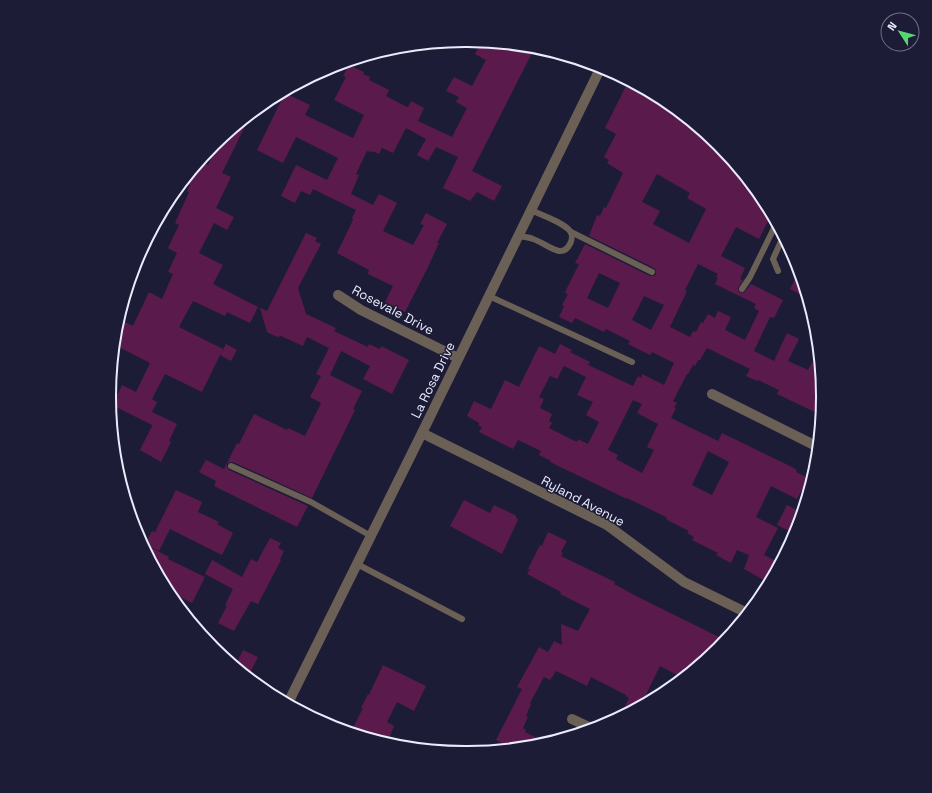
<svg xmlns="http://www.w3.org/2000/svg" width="932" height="793" viewBox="0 0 932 793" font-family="'Space Grotesk',sans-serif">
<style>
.building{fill:#5a1b4c;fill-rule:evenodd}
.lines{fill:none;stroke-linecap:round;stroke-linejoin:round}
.service{stroke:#6b6055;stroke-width:6}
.minor{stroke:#6b6055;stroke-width:10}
.tertiary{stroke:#6b6055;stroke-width:10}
.labels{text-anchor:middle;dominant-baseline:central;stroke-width:3;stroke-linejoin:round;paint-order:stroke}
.street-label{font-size:13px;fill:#eaebfd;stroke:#1d1c36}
.rim{fill:none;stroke:#eaebfd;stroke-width:2}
</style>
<rect width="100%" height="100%" fill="#1d1c36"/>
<g class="building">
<path d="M 481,42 L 535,47 L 472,171 L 502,186 L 494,201 L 477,192 L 470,201 L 443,188 L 458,157 L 436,147 L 428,161 L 417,155 L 426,139 L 406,128 L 393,153 L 382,148 L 379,154 L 372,151 L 371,152 L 367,151 L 356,174 L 359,175 L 351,194 L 373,205 L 379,194 L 397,203 L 383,231 L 413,245 L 424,225 L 420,224 L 426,213 L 447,224 L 437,243 L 439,243 L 428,267 L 405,312 L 385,302 L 393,286 L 368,274 L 369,270 L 337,253 L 353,220 L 352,218 L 356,210 L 313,189 L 310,195 L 301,191 L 295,203 L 281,196 L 296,165 L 327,180 L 338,158 L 296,137 L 283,163 L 257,150 L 285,93 L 310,105 L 305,115 L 353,138 L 364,115 L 334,100 L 346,77 L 343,76 L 349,65 L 364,72 L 363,74 L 370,77 L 369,80 L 389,90 L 386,96 L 405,106 L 408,107 L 411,101 L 424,108 L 418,121 L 452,137 L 467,108 L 456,102 L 459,97 L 446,91 L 454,77 L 472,86 L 486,60 L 475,54 Z"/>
<path d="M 627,84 L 635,88 L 636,85 L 664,100 L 669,104 L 668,107 L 678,112 L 718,145 L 763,199 L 771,215 L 759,239 L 736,227 L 721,256 L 745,268 L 740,279 L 743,280 L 738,288 L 739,292 L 744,293 L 751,284 L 783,300 L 774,318 L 770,317 L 754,351 L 774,361 L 787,333 L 799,339 L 788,361 L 808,370 L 818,351 L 822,397 L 821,415 L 777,394 L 779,390 L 758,380 L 757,381 L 746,376 L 750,369 L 707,348 L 700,360 L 698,360 L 695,366 L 693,365 L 688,374 L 687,374 L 673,401 L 677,403 L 674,407 L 676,408 L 671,418 L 718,441 L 722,433 L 792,467 L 797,470 L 796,472 L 808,478 L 797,499 L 771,486 L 756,517 L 778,528 L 764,555 L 778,562 L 767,582 L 744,569 L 749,555 L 737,550 L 731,563 L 716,555 L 718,553 L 692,540 L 694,537 L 687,533 L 689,531 L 667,520 L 666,517 L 627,498 L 627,499 L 550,462 L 551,461 L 539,455 L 541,451 L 518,440 L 513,449 L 479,432 L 482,427 L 478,425 L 479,423 L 467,416 L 474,401 L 491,409 L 505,380 L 519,387 L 539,346 L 555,354 L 560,344 L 572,350 L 570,352 L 590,362 L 588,365 L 633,386 L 638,376 L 641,378 L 642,374 L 664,385 L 674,363 L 652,352 L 650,355 L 628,344 L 630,341 L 606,329 L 604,332 L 575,318 L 572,323 L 559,317 L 564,306 L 562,305 L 568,294 L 565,293 L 567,288 L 579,264 L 575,263 L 585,244 L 650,276 L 654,276 L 656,274 L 656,270 L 654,268 L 589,236 L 597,215 L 600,216 L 604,207 L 606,208 L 623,173 L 607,163 L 609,160 L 604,157 L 616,134 L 605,128 ZM 657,174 L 690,193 L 687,198 L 706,209 L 689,243 L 653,224 L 660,211 L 642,202 ZM 698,264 L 718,274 L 716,277 L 718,278 L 715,284 L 756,304 L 754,308 L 759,311 L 745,340 L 725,330 L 731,317 L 718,311 L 715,318 L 708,314 L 703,323 L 701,322 L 696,332 L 693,331 L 690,337 L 670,327 L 687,291 L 685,290 ZM 599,273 L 620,283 L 608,308 L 587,298 ZM 644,296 L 664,305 L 651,330 L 632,320 ZM 564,366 L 586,377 L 577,395 L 593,402 L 586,415 L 599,422 L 588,444 L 578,439 L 577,442 L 549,428 L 552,423 L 549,421 L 552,414 L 540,408 L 544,399 L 539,397 L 550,376 L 557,379 ZM 633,400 L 642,404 L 637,413 L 658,424 L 647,447 L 654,450 L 642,473 L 616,459 L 618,455 L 608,450 ZM 708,451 L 729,462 L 712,495 L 692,485 Z"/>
<path d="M 251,114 L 222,173 L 231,177 L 216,208 L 234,217 L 227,230 L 214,223 L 199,253 L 223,265 L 213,284 L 258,307 L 250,323 L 227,312 L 225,316 L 193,301 L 179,327 L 223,349 L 202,392 L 165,374 L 152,399 L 157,402 L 152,412 L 177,424 L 169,441 L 171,442 L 161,462 L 140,450 L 152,426 L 152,425 L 110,404 L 110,390 L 118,394 L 122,385 L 136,392 L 150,363 L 115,345 L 116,327 L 119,319 L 133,326 L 149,292 L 162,299 L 173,274 L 168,272 L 177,253 L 168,248 L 179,225 L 175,223 L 189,192 L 187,191 L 190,185 L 187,183 L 194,169 L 200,161 L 208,165 L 220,139 Z"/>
<path d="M 306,233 L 317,238 L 315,241 L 321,244 L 298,288 L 306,314 L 336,328 L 334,331 L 368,347 L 369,344 L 380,349 L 381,346 L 409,360 L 392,394 L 363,379 L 370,366 L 341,351 L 330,375 L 362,391 L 353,409 L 355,410 L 312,498 L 233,462 L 230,462 L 227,464 L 227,467 L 229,470 L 308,506 L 297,527 L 214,486 L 216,481 L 199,472 L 206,460 L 224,469 L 237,443 L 239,444 L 254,414 L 287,430 L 288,428 L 305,436 L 321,403 L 310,397 L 321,376 L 316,374 L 329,348 L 307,337 L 303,346 L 281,336 L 277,337 L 267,332 L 260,308 L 267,311 Z"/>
<path d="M 799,271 L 802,283 L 807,298 L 790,289 Z"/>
<path d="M 226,344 L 237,350 L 231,361 L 220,355 Z"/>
<path d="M 176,490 L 202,502 L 198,512 L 219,522 L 217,524 L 233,533 L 222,555 L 170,529 L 159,551 L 145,544 L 152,531 L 155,532 Z"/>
<path d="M 464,500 L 490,513 L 494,505 L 515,515 L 518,520 L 502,554 L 450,526 Z"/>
<path d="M 787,505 L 799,511 L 789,531 L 777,525 Z"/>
<path d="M 548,532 L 567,541 L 561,552 L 563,553 L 561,556 L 615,582 L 614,584 L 640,598 L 725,640 L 718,649 L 703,661 L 697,658 L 690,671 L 683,678 L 660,666 L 641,705 L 620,716 L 629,698 L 626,696 L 626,695 L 591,677 L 587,686 L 556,671 L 550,680 L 544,677 L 530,703 L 531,704 L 526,716 L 528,717 L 523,728 L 526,730 L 525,732 L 547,743 L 535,746 L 501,750 L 504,744 L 496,740 L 522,689 L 517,687 L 539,647 L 548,652 L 554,641 L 562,645 L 561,624 L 578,631 L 590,609 L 560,594 L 561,592 L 527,574 L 530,569 L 528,569 L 540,545 L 542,546 Z"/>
<path d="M 270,538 L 281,543 L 278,548 L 284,551 L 280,559 L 281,560 L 258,604 L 251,601 L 234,631 L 218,623 L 227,606 L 225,605 L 233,589 L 205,574 L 212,560 L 242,577 L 251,559 L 257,562 Z"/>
<path d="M 142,543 L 169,557 L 168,559 L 205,577 L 192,603 L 168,591 Z"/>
<path d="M 243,650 L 258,657 L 248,677 L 235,666 Z"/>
<path d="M 383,665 L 426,686 L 414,711 L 397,702 L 387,722 L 394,726 L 389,738 L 382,742 L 351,732 L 363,708 L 361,708 L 368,694 L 369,695 Z"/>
</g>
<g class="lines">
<g class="service">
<path d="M 571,232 L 652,272"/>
<path d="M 518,236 C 523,237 529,237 533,239 C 542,242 550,249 559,251 C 569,252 575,237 570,231 C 563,222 541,215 531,210"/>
<path d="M 778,271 L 773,259 L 783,237"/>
<path d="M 742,289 L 750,277 L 776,224"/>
<path d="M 489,296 L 632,362"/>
<path d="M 231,466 L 311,502 L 371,536"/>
<path d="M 357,564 L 462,619"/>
</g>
<g class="minor">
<path d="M 338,295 L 361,310 L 458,358"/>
<path d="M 712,394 L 818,447"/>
<path d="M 422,433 L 607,525 L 684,582 L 747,613"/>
<path d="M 572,719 L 593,729"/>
</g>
<path class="tertiary" d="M 288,703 L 422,433 L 601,67"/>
</g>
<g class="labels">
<g class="street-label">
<text transform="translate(393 310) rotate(28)">Rosevale Drive</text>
<text transform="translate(433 380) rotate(-64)">La Rosa Drive</text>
<text transform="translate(583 501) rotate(28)">Ryland Avenue</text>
</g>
</g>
<path d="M0 0H932V793H0ZM465 47H467A349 349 0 0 1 816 396V397A349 349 0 0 1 467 746H465A349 349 0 0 1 116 397V396A349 349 0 0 1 465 47Z" fill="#1d1c36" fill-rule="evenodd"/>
<path class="rim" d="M465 47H467A349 349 0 0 1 816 396V397A349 349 0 0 1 467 746H465A349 349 0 0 1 116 397V396A349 349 0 0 1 465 47Z"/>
<g transform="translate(900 32) rotate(306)"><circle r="19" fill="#1d1c36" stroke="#6f6f86"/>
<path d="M0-3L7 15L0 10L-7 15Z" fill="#55d671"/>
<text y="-6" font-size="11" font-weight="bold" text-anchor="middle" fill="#eaebfd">N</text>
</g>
</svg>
